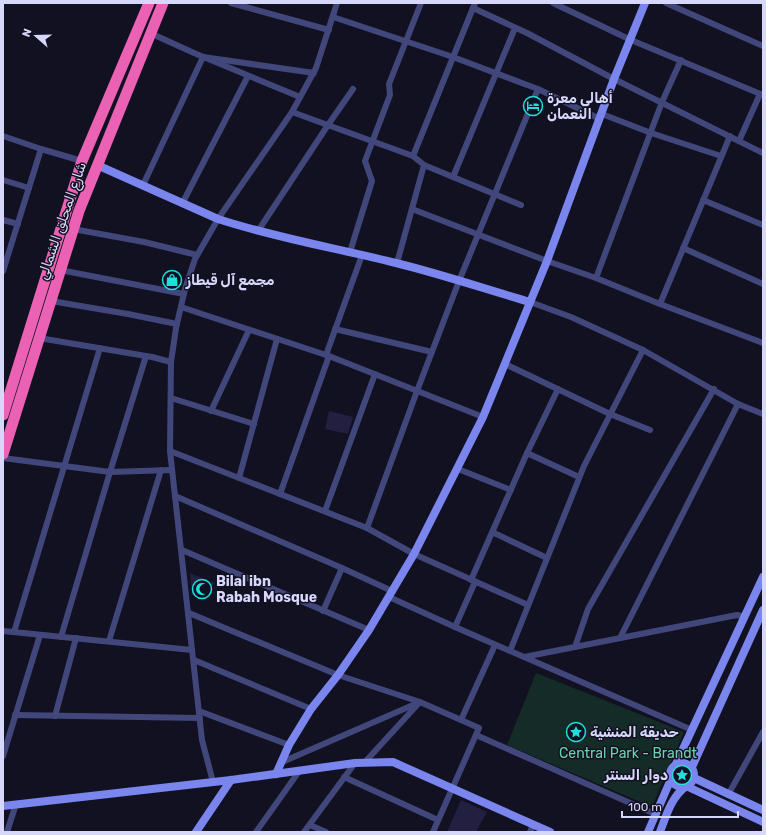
<svg xmlns="http://www.w3.org/2000/svg" width="766" height="835" viewBox="0 0 766 835" font-family="Rubik,'Noto Sans Arabic',sans-serif">
<style>
.green{fill:#152b27}
.building{fill:#221f40}
.lines{fill:none;stroke-linecap:round;stroke-linejoin:round}
.street{stroke:#42477b;stroke-width:6}
.secondary{stroke:#7a85ee;stroke-width:8}
.highway{stroke:#eb61b4;stroke-width:11}
.labels{text-anchor:middle;dominant-baseline:central;stroke-width:3;stroke-linejoin:round;paint-order:stroke}
.poi-label{font-size:14px;font-weight:bold;fill:#d7d7fa;stroke:#121122;text-anchor:start}
.street-label{font-size:14px;fill:#d7d7fa;stroke:#121122}
.park-label{font-size:14px;fill:#6cd1ab;stroke:#121122}
</style>
<rect width="100%" height="100%" fill="#121122"/>
<path class="green" d="M 536,673 L 684,732 L 652,807 L 507,745 Z"/>
<g class="building">
<path d="M 329,411 L 353,417 L 348,434 L 325,429 Z"/>
<path d="M 190,573 L 214,583 L 207,600 L 192,595 Z"/>
<path d="M 461,800 L 487,812 L 476,832 L 447,832 Z"/>
</g>
<g class="lines">
<g class="street">
<path d="M 231,3 L 329,30"/>
<path d="M 553,3 L 631,40 L 763,95"/>
<path d="M 666,3 L 763,46"/>
<path d="M 473,8 L 527,33 L 614,79 L 763,153"/>
<path d="M 333,17 L 453,57 L 538,89 L 600,119"/>
<path d="M 150,33 L 194,53 L 300,97"/>
<path d="M 292,112 L 413,156"/>
<path d="M 602,114 L 651,133 L 721,156"/>
<path d="M 3,136 L 41,149 L 82,161"/>
<path d="M 739,141 L 760,94"/>
<path d="M 424,165 L 521,205"/>
<path d="M 453,177 L 515,28"/>
<path d="M 3,180 L 29,188"/>
<path d="M 143,185 L 203,57 L 314,73"/>
<path d="M 703,200 L 763,225"/>
<path d="M 183,202 L 248,76"/>
<path d="M 412,209 L 547,261 L 596,278 L 660,304 L 763,343"/>
<path d="M 3,220 L 18,224"/>
<path d="M 73,229 L 144,242 L 197,255"/>
<path d="M 258,231 L 328,125 L 353,89"/>
<path d="M 683,248 L 763,284"/>
<path d="M 350,252 L 372,181 L 365,161 L 390,95 L 389,84 L 421,3"/>
<path d="M 397,263 L 424,165 L 413,156 L 475,3"/>
<path d="M 60,270 L 184,294"/>
<path d="M 3,271 L 41,149"/>
<path d="M 596,278 L 662,102 L 681,60"/>
<path d="M 51,301 L 128,314 L 177,324"/>
<path d="M 530,302 L 571,317 L 643,350 L 738,404 L 763,414"/>
<path d="M 660,304 L 730,136"/>
<path d="M 181,307 L 329,356 L 483,417"/>
<path d="M 335,329 L 432,352"/>
<path d="M 39,338 L 152,357 L 171,362"/>
<path d="M 326,355 L 362,255"/>
<path d="M 505,364 L 610,414 L 650,430"/>
<path d="M 171,398 L 254,424"/>
<path d="M 211,411 L 249,330"/>
<path d="M 170,451 L 367,528 L 414,554 L 528,605"/>
<path d="M 527,453 L 558,389"/>
<path d="M 3,458 L 110,472 L 146,356"/>
<path d="M 458,469 L 511,490"/>
<path d="M 239,478 L 277,339"/>
<path d="M 280,494 L 329,356"/>
<path d="M 175,496 L 342,568 L 323,611"/>
<path d="M 325,511 L 375,374"/>
<path d="M 367,528 L 417,391 L 459,281 L 538,89"/>
<path d="M 492,532 L 547,558"/>
<path d="M 182,550 L 369,630"/>
<path d="M 342,568 L 392,591"/>
<path d="M 471,580 L 527,453 L 579,477"/>
<path d="M 389,597 L 455,627 L 692,730"/>
<path d="M 189,613 L 338,675 L 420,702 L 461,720"/>
<path d="M 455,627 L 475,582"/>
<path d="M 3,631 L 192,650"/>
<path d="M 14,632 L 100,348"/>
<path d="M 61,637 L 110,472 L 172,470"/>
<path d="M 620,638 L 738,404"/>
<path d="M 109,641 L 161,470"/>
<path d="M 575,647 L 588,609 L 714,389"/>
<path d="M 510,651 L 584,466 L 643,350"/>
<path d="M 524,657 L 737,615 L 745,617"/>
<path d="M 194,660 L 311,709"/>
<path d="M 199,711 L 289,745"/>
<path d="M 15,715 L 200,718"/>
<path d="M 55,716 L 76,638"/>
<path d="M 476,735 L 655,814"/>
<path d="M 3,756 L 40,635"/>
<path d="M 365,762 L 418,704"/>
<path d="M 280,763 L 420,702"/>
<path d="M 344,777 L 438,820"/>
<path d="M 213,782 L 202,740 L 170,451 L 171,362 L 176,328 L 185,289 L 195,259 L 218,219 L 292,112 L 316,68 L 337,3"/>
<path d="M 728,795 L 763,732"/>
<path d="M 310,825 L 326,832"/>
<path d="M 7,832 L 16,804"/>
<path d="M 256,832 L 300,770"/>
<path d="M 304,832 L 355,763"/>
<path d="M 433,832 L 479,728 L 461,720 L 495,645"/>
<path d="M 530,832 L 533,825"/>
</g>
<g class="secondary">
<path d="M 97,165 L 218,219 C 276,238 336,248 396,263 C 441,274 485,289 530,302"/>
<circle cx="682" cy="775" r="12"/>
<path d="M 676,764 L 763,577"/>
<path d="M 692,767 L 763,610"/>
<path d="M 276,774 L 289,745 L 311,709 L 338,675 L 369,630 L 414,554 L 483,417 L 547,261 L 614,79 L 645,3"/>
<path d="M 694,778 L 763,810"/>
<path d="M 686,786 L 763,822"/>
<path d="M 3,806 L 231,780 L 355,763 L 393,762 L 550,832"/>
<path d="M 196,832 L 231,780"/>
<path d="M 648,832 L 671,779"/>
<path d="M 660,832 C 666,816 671,798 685,787"/>
</g>
<g class="highway">
<path d="M 3,415 L 82,161 L 149,3"/>
<path d="M 3,454 L 79,211 L 163,3"/>
</g>
</g>
<defs>
<symbol id="hotel-ring" viewBox="-11 -11 22 22"><circle r="9.5" fill="#121122" stroke="#1de0db" stroke-width="1.5"/><path d="M-6-4.5h1.5V1H6V5H4.5V3h-9V5H-6ZM-4 0a1.8 1.8 0 1 1 3.6 0ZM.5 0V-2.5h3Q6-2.5 6 0Z" fill="#1de0db"/></symbol>
<symbol id="shop-ring" viewBox="-11 -11 22 22"><circle r="9.5" fill="#121122" stroke="#1de0db" stroke-width="1.5"/><path d="M-5-2.5h2.3a2.7 3.5 0 0 1 5.4 0H5L5.5 6h-11ZM-1.5-2.5h3a1.5 2.3 0 0 0-3 0Z" fill="#1de0db"/></symbol>
<symbol id="mosque-ring" viewBox="-11 -11 22 22"><circle r="9.5" fill="#121122" stroke="#1de0db" stroke-width="1.5"/><path d="M3.5-4.9A6 6 0 1 0 3.5 4.9A5 5 0 1 1 3.5-4.9Z" fill="#1de0db"/></symbol>
<symbol id="sight-ring" viewBox="-11 -11 22 22"><circle r="9.5" fill="#121122" stroke="#1de0db" stroke-width="1.5"/><path d="M0-6L1.8-2.2L6-1.7L2.9 1.2L3.7 5.4L0 3.3L-3.7 5.4L-2.9 1.2L-6-1.7L-1.8-2.2Z" fill="#1de0db"/></symbol>
</defs>
<g fill-rule="evenodd">
<use href="#hotel-ring" x="522" y="95" width="22" height="22"/>
<use href="#shop-ring" x="161" y="269" width="22" height="22"/>
<use href="#mosque-ring" x="191" y="578" width="22" height="22"/>
<use href="#sight-ring" x="565" y="721" width="22" height="22"/>
<use href="#sight-ring" x="671" y="764" width="22" height="22"/>
</g>
<g class="labels">
<g class="poi-label">
<text x="547" y="98">أهالي معرة<tspan x="547" dy="16">النعمان</tspan></text>
<text x="186" y="280">مجمع آل قيطاز</text>
<text x="216" y="581">Bilal ibn<tspan x="216" dy="16">Rabah Mosque</tspan></text>
<text x="590" y="732">حديقة المنشية</text>
<text x="668" y="775" text-anchor="end">دوار السنتر</text>
</g>
<g class="street-label">
<text transform="translate(62 221) rotate(-71)">شارع المحلق الشمالي</text>
</g>
<g class="park-label">
<text x="628" y="753">Central Park - Brandt</text>
</g>
</g>
<rect width="766" height="835" fill="none" stroke="#d7d7fa" stroke-width="8"/>
<g transform="translate(36 36) rotate(290)" stroke="#121122" stroke-width="3" paint-order="stroke">
<path d="M0-3L7 15L0 10L-7 15Z" fill="#d7d7fa"/>
<text y="-6" font-size="11" font-weight="bold" text-anchor="middle" fill="#d7d7fa">N</text>
</g>
<path d="M622 811v6h116v-6" fill="none" stroke="#d7d7fa" stroke-width="2"/>
<text x="628" y="811" font-size="12" fill="#d7d7fa" stroke="#121122" stroke-width="3" paint-order="stroke">100 m</text>
</svg>
